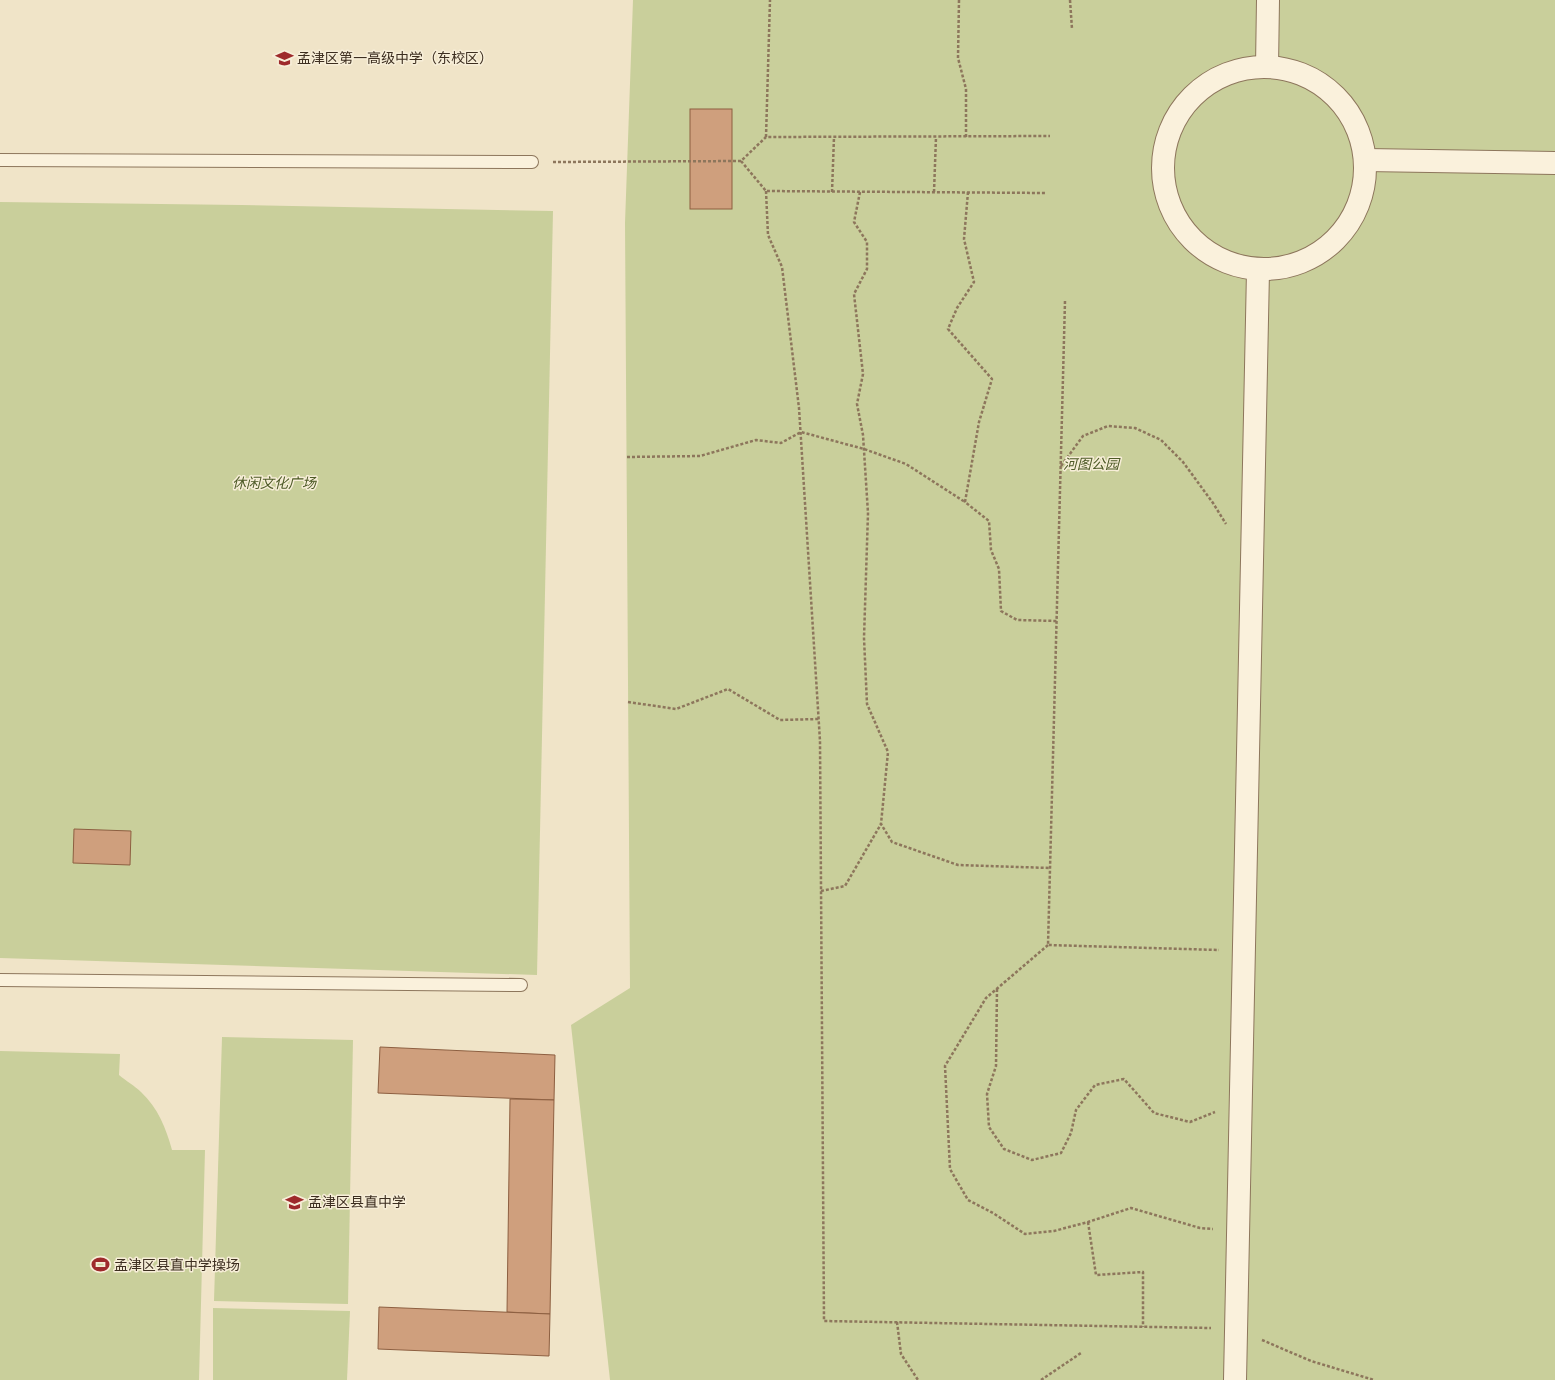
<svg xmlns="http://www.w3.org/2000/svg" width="1555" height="1380" viewBox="0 0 1555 1380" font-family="'Times New Roman','Noto Sans SC',serif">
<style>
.green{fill:#c9cf9b}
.building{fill:#cf9f7d;stroke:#8d5f41}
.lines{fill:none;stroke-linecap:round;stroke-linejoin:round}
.service-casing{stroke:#8d765c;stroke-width:14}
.minor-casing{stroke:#8d765c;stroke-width:24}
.path{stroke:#8d765c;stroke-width:2.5;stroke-dasharray:3 2;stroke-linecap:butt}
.service{stroke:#faf1dc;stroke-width:12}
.minor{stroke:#faf1dc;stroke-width:22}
.labels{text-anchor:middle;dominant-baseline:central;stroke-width:3;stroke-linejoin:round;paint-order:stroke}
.poi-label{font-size:14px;fill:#3d2e20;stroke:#f7eed8;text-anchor:start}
.park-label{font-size:14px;font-style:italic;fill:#4d5a26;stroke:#f7eed8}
</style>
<rect width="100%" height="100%" fill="#f0e4c8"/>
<g class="green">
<path d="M 633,0 L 1555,0 L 1555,1380 L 610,1380 L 571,1025 L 630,988 L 625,223 Z"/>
<path d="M 0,202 L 241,205 L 553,211 L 537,975 L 0,958 Z"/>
<path d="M 222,1037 L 353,1040 L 348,1304 L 214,1301 Z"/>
<path d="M 0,1051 L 120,1054 L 119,1075 C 126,1081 135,1086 141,1092 C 158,1108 166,1128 172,1150 L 205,1150 L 199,1380 L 0,1380 Z"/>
<path d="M 213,1308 L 350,1311 L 347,1380 L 213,1380 Z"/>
</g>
<g class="building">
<rect x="690" y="109" width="42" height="100"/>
<path d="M 74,829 L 131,831 L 130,865 L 73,863 Z"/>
<path d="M 380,1047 L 555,1055 L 554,1100 L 378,1093 Z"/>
<path d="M 510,1099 L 554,1100 L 550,1314 L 507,1312 Z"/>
<path d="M 379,1307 L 550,1314 L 549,1356 L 378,1349 Z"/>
</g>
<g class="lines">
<defs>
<g id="service">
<path d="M 0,160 L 532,162"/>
<path d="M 0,980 L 521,985"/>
</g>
<g id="minor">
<path d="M 1267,67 L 1268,0"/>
<circle cx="1264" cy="168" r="101"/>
<path d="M 1366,160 L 1555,163"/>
<path d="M 1235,1380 L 1258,271"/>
</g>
</defs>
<use href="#service" class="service-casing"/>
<use href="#minor" class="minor-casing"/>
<g class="path">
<path d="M 959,0 L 958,58 L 966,89 L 966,137"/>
<path d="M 1070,0 L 1072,29"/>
<path d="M 766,137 L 770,0"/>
<path d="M 741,161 L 766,191 L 1045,193"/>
<path d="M 553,162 L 741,161 L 766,137 L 1050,136"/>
<path d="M 766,191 L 768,235 L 782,267 L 799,408 L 820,741 L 824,1321 L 1211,1328"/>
<path d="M 832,192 L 834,137"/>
<path d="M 860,192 L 854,222 L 867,242 L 867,269 L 854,294 L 863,374 L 857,404 L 863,435 L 868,513 L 864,638 L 867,704 L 888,752 L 881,824 L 892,842 L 958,865 L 1050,868"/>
<path d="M 934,192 L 936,137"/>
<path d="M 968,192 L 964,239 L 974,282 L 957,308 L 948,329 L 992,379 L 979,422 L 965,502 L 989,521 L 991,550 L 999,569 L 1001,611 L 1017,620 L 1057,621"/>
<path d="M 1065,301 L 1048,945 L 1219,950"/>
<path d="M 627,457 L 700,456 L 756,440 L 781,443 L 801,432 L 864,449 L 906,464 L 965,502"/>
<path d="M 1061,466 L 1083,436 L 1108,426 L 1135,428 L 1161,440 L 1183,462 L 1213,503 L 1226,524"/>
<path d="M 628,702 L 676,709 L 728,689 L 780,720 L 819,719"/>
<path d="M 821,891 L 845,886 L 881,824"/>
<path d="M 1048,945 L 986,998 L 945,1066 L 950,1169 L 968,1200 L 993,1213 L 1025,1234 L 1054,1231 L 1088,1222 L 1131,1208 L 1200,1228 L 1213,1229"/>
<path d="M 997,989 L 996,1066 L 987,1094 L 989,1127 L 1004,1149 L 1032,1160 L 1061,1153 L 1071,1133 L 1076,1110 L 1095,1085 L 1124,1079 L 1154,1113 L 1190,1122 L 1215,1112"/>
<path d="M 1088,1222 L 1096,1275 L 1143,1272 L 1143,1327"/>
<path d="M 897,1322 L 901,1354 L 918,1380"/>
<path d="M 1262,1340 L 1311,1361 L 1374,1380"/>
<path d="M 1041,1380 L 1081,1353"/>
</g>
<use href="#service" class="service"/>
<use href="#minor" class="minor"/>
</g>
<defs>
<symbol id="school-bare" viewBox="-9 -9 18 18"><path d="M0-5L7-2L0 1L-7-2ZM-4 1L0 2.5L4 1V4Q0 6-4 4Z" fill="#9e2a2b" stroke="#f7eed8" stroke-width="2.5" paint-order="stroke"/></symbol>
<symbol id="stadium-bare" viewBox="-9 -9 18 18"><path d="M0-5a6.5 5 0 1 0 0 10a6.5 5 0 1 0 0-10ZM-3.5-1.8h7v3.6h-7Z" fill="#9e2a2b" stroke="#f7eed8" stroke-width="2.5" paint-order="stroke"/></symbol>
</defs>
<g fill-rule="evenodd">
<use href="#school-bare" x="272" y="46" width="25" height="25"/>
<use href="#school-bare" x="282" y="1190" width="25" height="25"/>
<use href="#stadium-bare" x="88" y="1252" width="25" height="25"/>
</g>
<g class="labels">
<g class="poi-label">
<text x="297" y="58">孟津区第一高级中学（东校区）</text>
<text x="308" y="1202">孟津区县直中学</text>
<text x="114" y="1265">孟津区县直中学操场</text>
</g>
<g class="park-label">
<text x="1091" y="464">河图公园</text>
<text x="274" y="483">休闲文化广场</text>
</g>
</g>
</svg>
